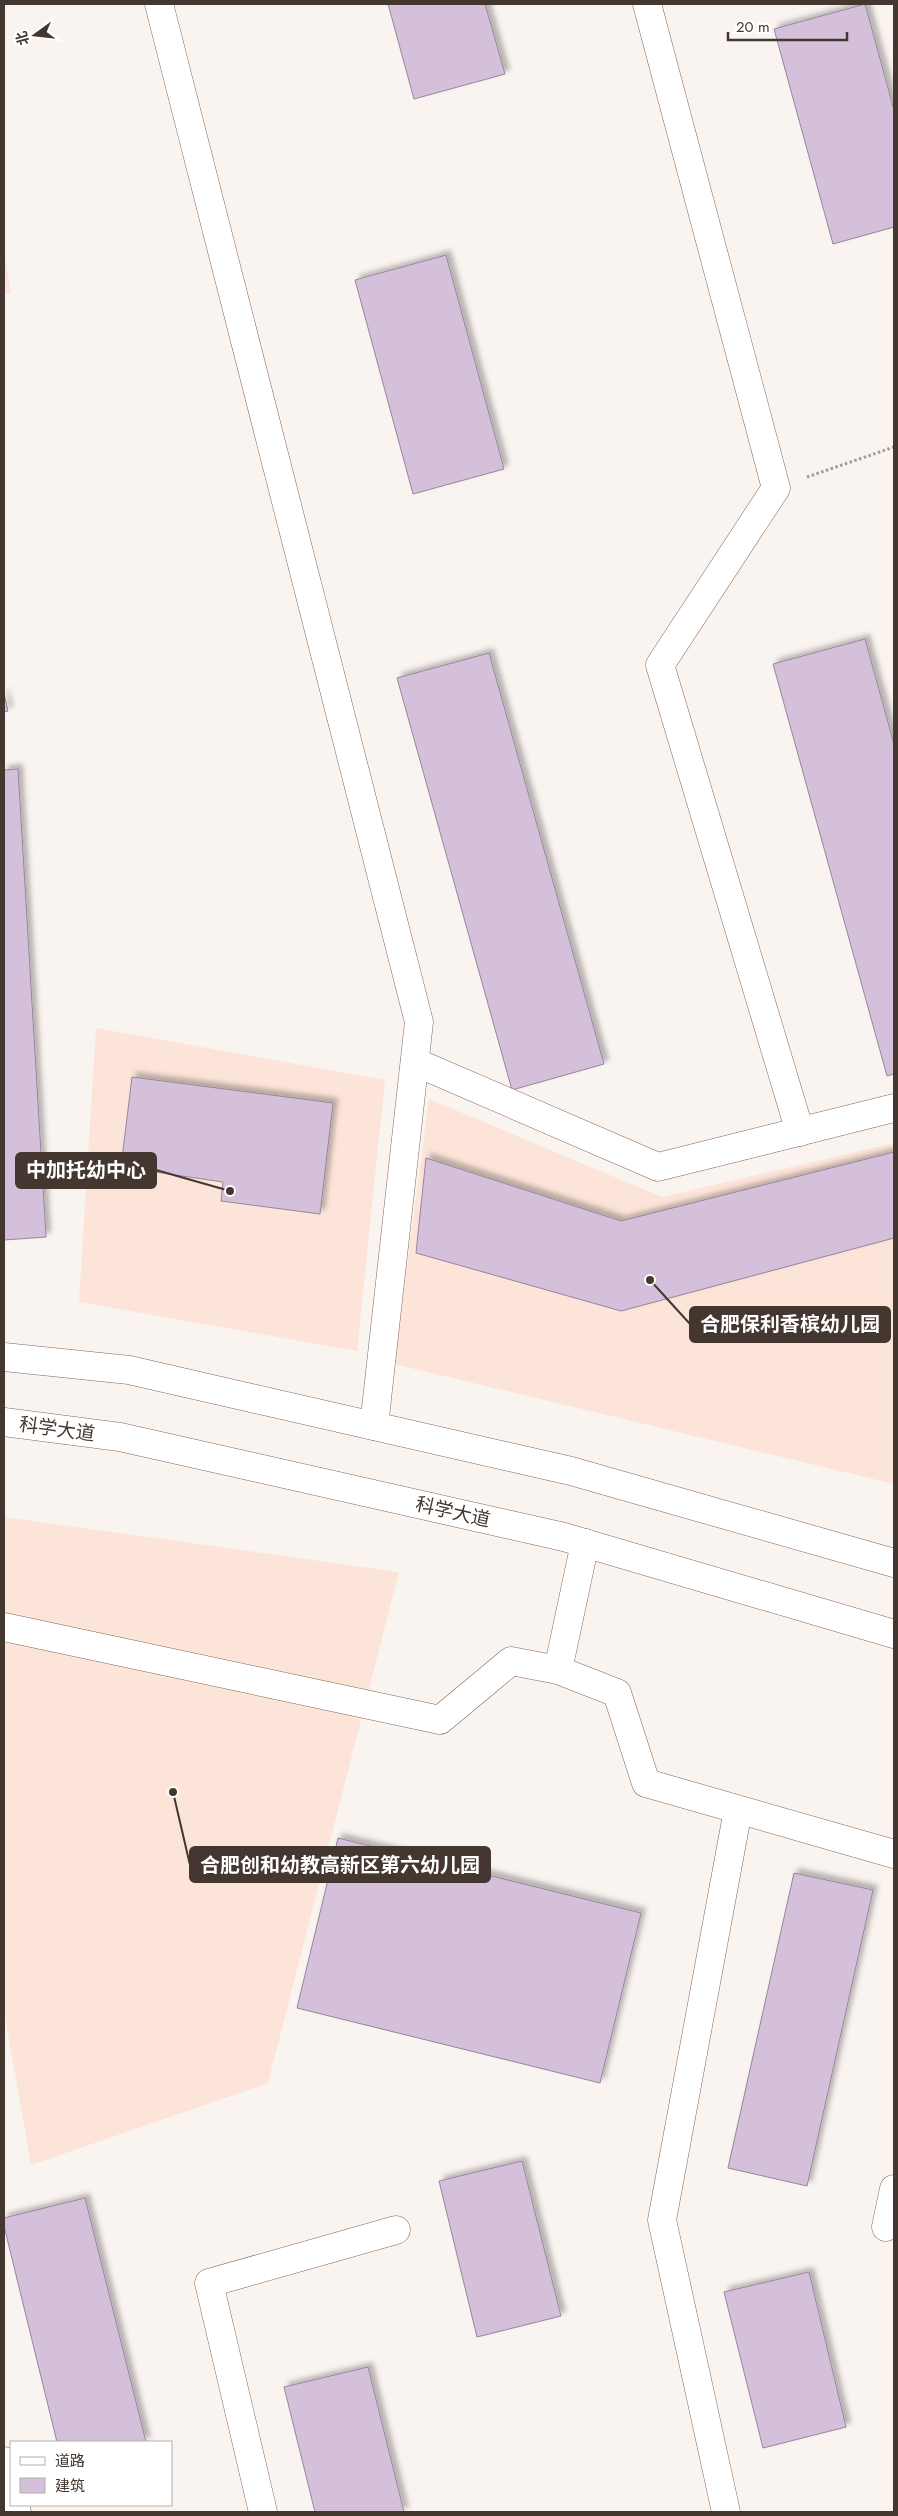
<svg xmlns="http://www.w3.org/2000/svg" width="898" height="2516" viewBox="0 0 898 2516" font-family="Jost,'Noto Sans SC',sans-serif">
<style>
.built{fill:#fce4d8}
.building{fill:#d4c0da;stroke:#97859d;filter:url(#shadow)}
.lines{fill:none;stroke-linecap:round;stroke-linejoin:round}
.minor-casing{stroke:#836859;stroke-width:29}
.major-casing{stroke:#836859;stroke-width:29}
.path{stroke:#a39a94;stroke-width:3;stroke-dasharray:2.5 2.5;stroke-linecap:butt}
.minor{stroke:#fff;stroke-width:28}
.major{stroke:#fff;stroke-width:28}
.labels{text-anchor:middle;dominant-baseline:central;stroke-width:5;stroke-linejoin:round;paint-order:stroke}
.street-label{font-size:19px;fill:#433730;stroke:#fff}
.leader{fill:none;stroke:#433730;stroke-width:2}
.callout-dot{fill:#433730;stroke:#fff;stroke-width:2}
.callout{fill:#433730;stroke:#433730;stroke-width:2}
.callout-label{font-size:20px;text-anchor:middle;font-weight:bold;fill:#fff}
</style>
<defs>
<filter id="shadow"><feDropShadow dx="4.5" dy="-4.5" stdDeviation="2.5" flood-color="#0004"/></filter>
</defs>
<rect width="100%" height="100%" fill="#faf4f0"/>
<g class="built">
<path d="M 4,250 L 11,293 L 4,294 Z"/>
<path d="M 96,1028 L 385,1080 L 357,1351 L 79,1302 Z"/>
<path d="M 429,1099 L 662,1197 L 894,1143 L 894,1484 L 394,1364 Z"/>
<path d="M 4,1517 L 399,1572 L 268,2083 L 31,2165 L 4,2011 Z"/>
</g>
<g class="building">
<path d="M 388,4 L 485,4 L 505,74 L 414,99 Z"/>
<path d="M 865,4 L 894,110 L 894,227 L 833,244 L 774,29 Z"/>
<path d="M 446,255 L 504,469 L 413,494 L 355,280 Z"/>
<path d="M 865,639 L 894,744 L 894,1074 L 887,1076 L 773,664 Z"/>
<path d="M 489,653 L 604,1064 L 512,1090 L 397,678 Z"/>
<path d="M 4,693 L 8,711 L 4,712 Z"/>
<path d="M 18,769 L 46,1237 L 4,1240 L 4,770 Z"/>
<path d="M 132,1077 L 333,1103 L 320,1214 L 221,1201 L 223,1182 L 121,1167 Z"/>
<path d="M 894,1152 L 894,1238 L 621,1311 L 416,1253 L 426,1158 L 621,1221 Z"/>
<path d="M 338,1838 L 641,1913 L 600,2083 L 297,2008 Z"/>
<path d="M 794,1873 L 873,1890 L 807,2186 L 728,2168 Z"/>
<path d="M 522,2161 L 561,2316 L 477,2337 L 439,2181 Z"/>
<path d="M 85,2198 L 146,2442 L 57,2442 L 4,2226 L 4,2218 Z"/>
<path d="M 809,2272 L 846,2427 L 763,2448 L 724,2292 Z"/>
<path d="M 368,2367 L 404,2512 L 315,2512 L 284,2387 Z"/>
</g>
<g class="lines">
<defs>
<g id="minor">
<path d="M 159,4 L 419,1022 L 374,1426"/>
<path d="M 647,4 L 776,488 L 660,665 L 800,1132"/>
<path d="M 415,1062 L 658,1167 L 894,1108"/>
<path d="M 585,1543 L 558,1670 L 617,1693 L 646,1783 L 894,1854"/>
<path d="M 4,1627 L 440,1720 L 511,1661 L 558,1670"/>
<path d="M 886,2227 L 894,2189"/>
<path d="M 4,2461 L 11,2489"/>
<path d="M 15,2505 L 17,2512"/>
<path d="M 263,2512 L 209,2283 L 396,2230"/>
<path d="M 726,2512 L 662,2220 L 738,1810"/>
</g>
<g id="major">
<path d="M 4,1357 L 129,1370 L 571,1471 L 894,1563"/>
<path d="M 4,1422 L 120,1437 L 564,1537 L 894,1634"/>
</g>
</defs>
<use href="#minor" class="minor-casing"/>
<use href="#major" class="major-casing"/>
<path class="path" d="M 807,477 L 894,447"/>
<use href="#minor" class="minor"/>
<use href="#major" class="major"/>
</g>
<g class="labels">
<g class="street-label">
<text transform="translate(57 1429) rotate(8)">科学大道</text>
<text transform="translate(453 1512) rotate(13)">科学大道</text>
</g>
</g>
<path class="leader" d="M230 1191L156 1170M650 1280L690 1324M173 1792L190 1865"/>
<g class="callout-dot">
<circle cx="230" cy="1191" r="5"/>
<circle cx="650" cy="1280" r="5"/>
<circle cx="173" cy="1792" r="5"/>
</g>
<g class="callout">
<rect x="16" y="1153" width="140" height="35" rx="5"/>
<rect x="690" y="1307" width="200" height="35" rx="5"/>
<rect x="190" y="1847" width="300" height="35" rx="5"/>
</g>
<g class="callout-label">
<text x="86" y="1177">中加托幼中心</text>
<text x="790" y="1331">合肥保利香槟幼儿园</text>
<text x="340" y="1872">合肥创和幼教高新区第六幼儿园</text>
</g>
<rect width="898" height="2516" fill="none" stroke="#433730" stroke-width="10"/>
<rect x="10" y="2441" width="162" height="65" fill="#ffffff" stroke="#b4afac"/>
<rect x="20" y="2457" width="25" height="8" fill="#ffffff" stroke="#b4afac"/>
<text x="55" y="2466" font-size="15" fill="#433730">道路</text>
<rect x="20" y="2478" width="25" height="15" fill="#d4c0da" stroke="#b4afac"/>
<text x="55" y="2491" font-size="15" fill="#433730">建筑</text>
<g transform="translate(35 35) rotate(255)" stroke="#ffffff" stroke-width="4" paint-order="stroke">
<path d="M0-4L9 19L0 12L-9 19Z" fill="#433730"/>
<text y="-8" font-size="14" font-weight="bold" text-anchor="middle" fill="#433730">北</text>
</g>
<path d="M728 32v8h119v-8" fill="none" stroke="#433730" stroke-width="2.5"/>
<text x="736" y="32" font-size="15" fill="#433730" stroke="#ffffff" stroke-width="4" paint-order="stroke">20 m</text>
</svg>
